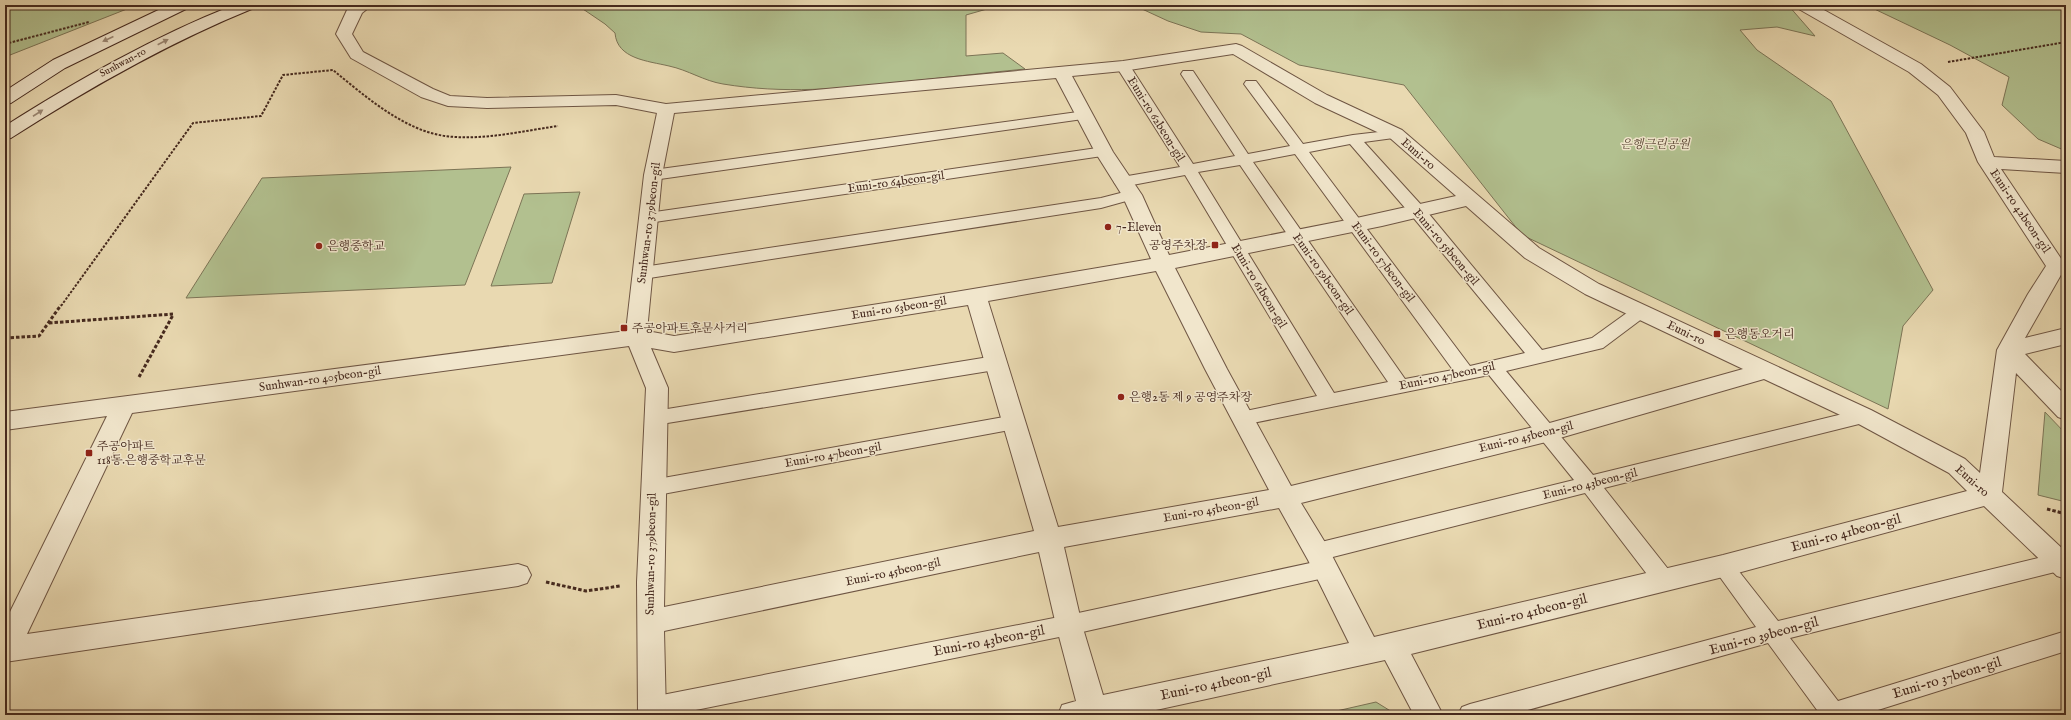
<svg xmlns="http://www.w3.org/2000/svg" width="2071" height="720" viewBox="0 0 2071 720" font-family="'IM FELL English','Noto Serif KR',serif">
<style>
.green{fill:#b2c08f;stroke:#7c7456}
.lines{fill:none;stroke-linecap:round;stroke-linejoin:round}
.service-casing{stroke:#6e5543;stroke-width:2}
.minor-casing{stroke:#6e5543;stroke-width:2}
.secondary-casing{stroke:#45291e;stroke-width:2}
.path-far1{stroke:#45291e;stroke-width:2;stroke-dasharray:2.5 1.5;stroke-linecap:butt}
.path{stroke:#45291e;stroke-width:3;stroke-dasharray:3.5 2;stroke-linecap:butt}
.service{fill:#f1e6cc;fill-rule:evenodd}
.minor{fill:#f1e6cc;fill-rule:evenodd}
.secondary{fill:#f1e6cc;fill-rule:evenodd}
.oneway{fill:#9b8875}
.poi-dot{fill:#8f2418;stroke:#f1e6cc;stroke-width:1.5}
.labels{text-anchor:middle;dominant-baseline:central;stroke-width:3;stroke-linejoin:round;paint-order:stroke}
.far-street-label{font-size:10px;fill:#45291e;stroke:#f1e6cc}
.street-label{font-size:12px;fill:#45291e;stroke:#f1e6cc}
.park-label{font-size:12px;font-style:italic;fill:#5b4735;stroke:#f1e6cc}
.poi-label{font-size:12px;fill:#45291e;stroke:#f1e6cc;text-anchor:start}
.near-street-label{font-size:14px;fill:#45291e;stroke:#f1e6cc}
</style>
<rect width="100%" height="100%" fill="#e9d9b1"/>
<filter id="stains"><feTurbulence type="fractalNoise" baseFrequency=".005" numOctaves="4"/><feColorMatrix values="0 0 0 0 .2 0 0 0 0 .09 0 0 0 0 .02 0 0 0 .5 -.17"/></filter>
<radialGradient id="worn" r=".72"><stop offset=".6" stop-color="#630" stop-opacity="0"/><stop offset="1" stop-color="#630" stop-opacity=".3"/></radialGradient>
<g class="green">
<path d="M 5,5 L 137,5 L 5,57 Z"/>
<path d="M 577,5 L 1001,5 L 966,15 L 966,56 L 1003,53 L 1025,69 C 983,73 942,78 901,82 C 842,89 783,94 723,84 C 704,81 688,70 669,66 C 648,61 617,59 615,33 L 605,24 Z"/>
<path d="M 1116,5 L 1788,5 L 1815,36 L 1777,27 L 1740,30 L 1757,50 L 1831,101 L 1933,290 L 1903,326 L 1888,409 L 1522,235 L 1404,85 L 1299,65 L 1241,34 L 1201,32 L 1168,21 L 1142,9 Z"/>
<path d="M 1866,5 L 2066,5 L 2066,151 L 2038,139 L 2002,105 L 2009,77 L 1950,45 Z"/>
<path d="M 511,167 L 465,285 L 186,298 L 262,178 Z"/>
<path d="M 580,192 L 552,283 L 491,286 L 524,194 Z"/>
<path d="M 2045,412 L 2066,434 L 2066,502 L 2038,495 Z"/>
<path d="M 1376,702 L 1397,715 L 1319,715 Z"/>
</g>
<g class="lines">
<defs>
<g id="service">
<path d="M 1123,62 L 1128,63 L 1130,66 L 1193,164 L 1235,156 L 1181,74 L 1183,71 L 1193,71 L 1248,154 L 1290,146 L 1244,84 L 1246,81 L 1256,81 L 1303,144 L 1353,135 L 1396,130 L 1401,131 L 1403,134 L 1401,137 L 1364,142 L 1424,208 L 1542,350 L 1592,338 L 1635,307 L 1641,305 L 1647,307 L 1650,311 L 1647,315 L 1603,348 L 1506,371 L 1593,475 L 1863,409 L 1870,411 L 1872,416 L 1870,421 L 1863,423 L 1604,488 L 1672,574 L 1675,580 L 1672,586 L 1664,589 L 1656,586 L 1585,493 L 1317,561 L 1310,558 L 1307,552 L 1310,546 L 1317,543 L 1574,480 L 1489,375 L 1243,425 L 1236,423 L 1234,418 L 1236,413 L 1317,396 L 1185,175 L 1122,187 L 1117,185 L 1114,182 L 1117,179 L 1122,177 L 1180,167 L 1116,66 L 1118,63 ZM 1350,144 L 1412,216 L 1525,353 L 1470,366 L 1309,152 ZM 1295,154 L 1453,370 L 1405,379 L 1253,162 ZM 1240,165 L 1388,382 L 1334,393 L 1198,172 Z"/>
<path d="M 1085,111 L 1090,112 L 1092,115 L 1090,118 L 653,180 L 648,178 L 645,175 L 648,172 L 653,170 Z"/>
<path d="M 1104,147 L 1109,149 L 1111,152 L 1109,155 L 648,223 L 642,222 L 640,218 L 642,214 L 648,213 Z"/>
<path d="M 1132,190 L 1137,192 L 1140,195 L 1137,198 L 1101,208 L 643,279 L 637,277 L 635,273 L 637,269 L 643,267 L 1101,198 Z"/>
<path d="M 995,356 L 1001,358 L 1004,363 L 1001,368 L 995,370 L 655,425 L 648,423 L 646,418 L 648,413 L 655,411 Z"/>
<path d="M 1015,415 L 1022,417 L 1024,422 L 1022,427 L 1015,429 L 652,496 L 645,494 L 642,488 L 645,482 L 652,480 Z"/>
<path d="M 2059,553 L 2066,556 L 2066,568 L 2059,571 L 1790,638 L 1838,701 L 2066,631 L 2066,651 L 1862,715 L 1815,715 L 1817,710 L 1768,643 L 1510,715 L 1458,715 L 1462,707 L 1470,704 L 1756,627 L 1712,566 L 1716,560 L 1723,557 L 1730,560 L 1778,621 Z"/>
<path d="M 1324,560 L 1331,563 L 1335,569 L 1331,575 L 1324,578 L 1069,635 L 671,715 L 644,715 L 640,708 L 644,700 L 652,697 L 1069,615 Z"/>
</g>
<path id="minor" d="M 353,5 L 372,5 L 362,13 L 352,34 L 363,52 L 433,89 L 450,96 L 487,98 L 616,95 L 666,104 L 1123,61 L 1236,44 L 1242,46 L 1327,95 L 1402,130 L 1539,248 L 1599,284 L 1871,410 L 1965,459 L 1980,473 L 1997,350 L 2028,294 L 2046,266 L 1978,162 L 1966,133 L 1938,95 L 1909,72 L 1797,8 L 1795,5 L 1815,5 L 1921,64 L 1950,87 L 1984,132 L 1994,157 L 2066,161 L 2066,173 L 2001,169 L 2066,266 L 2025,338 L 2066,328 L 2066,344 L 2025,354 L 2066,396 L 2066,420 L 2058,417 L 2016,373 L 2002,492 L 2066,552 L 2066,579 L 2057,576 L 1984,506 L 1723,577 L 1411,654 L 1443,715 L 1414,715 L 1385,660 L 1133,715 L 1058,715 L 1062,705 L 1076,701 L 1056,625 L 1039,552 L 664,631 L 666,715 L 638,715 L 637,582 L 646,388 L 629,346 L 132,413 L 27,634 L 518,564 L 527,567 L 531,575 L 527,583 L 518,586 L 5,662 L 5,622 L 107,416 L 5,430 L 5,412 L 626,331 L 644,175 L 657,113 L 616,105 L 487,108 L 448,106 L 421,97 L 351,58 L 336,34 L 347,10 ZM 1233,54 L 1315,103 L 1390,138 L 1456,196 L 1352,219 L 1169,255 L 1142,195 L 1113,152 L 1072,76 L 1123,71 ZM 1056,78 L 1095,152 L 1122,195 L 1151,259 L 955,292 L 674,336 L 647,331 L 662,175 L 674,113 ZM 1466,206 L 1525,258 L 1585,294 L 1743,369 L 1546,424 L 1291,486 L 1227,369 L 1175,268 L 1382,226 ZM 1156,271 L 1205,369 L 1269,490 L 1058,527 L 988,301 ZM 968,305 L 1034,531 L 664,607 L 668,388 L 651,348 L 674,352 ZM 1764,379 L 1855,422 L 1949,473 L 1967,491 L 1723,555 L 1374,637 L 1326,544 L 1301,503 L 1546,442 ZM 1279,508 L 1308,560 L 1349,643 L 1103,695 L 1082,625 L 1064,547 Z"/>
<g id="secondary">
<path d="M 169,5 L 190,5 L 188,8 L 65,68 L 11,103 L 5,104 L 5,91 L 53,60 Z"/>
<path d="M 234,5 L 256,5 L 254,8 C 168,43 89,88 11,138 L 5,139 L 5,126 C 78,80 153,37 234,5 Z"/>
</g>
</defs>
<use href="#service" class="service-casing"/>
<use href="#minor" class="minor-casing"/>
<use href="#secondary" class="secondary-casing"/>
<g class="path-far1">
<path d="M 5,44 L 89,22"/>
<path d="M 1948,62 L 2066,42"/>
<path d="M 61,306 L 193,123 L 261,116 L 283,75 L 333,70 C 365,96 403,130 445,136 C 482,141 522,131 558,126"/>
</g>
<g class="path">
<path d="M 49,323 L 173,314"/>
<path d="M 5,338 L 39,336 L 61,305"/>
<path d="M 139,377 L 173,315"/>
<path d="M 2047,509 L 2066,514"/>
<path d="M 546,582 L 586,591 L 620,586"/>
</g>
<use href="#service" class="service"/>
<use href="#minor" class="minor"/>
<use href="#secondary" class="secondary"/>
</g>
<defs><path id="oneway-solid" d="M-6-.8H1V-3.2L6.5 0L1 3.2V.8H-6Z"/></defs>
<g class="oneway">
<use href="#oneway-solid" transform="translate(108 39) rotate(155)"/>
<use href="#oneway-solid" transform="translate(163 42) rotate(-27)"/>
<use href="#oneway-solid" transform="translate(38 113) rotate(-33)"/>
</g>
<g class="poi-dot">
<circle cx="1108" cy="227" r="4"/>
<rect x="1211" y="241" width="8" height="8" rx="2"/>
<circle cx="319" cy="246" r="4"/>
<rect x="620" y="324" width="8" height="8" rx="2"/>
<rect x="1713" y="330" width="8" height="8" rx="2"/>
<circle cx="1121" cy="397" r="4"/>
<rect x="85" y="449" width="8" height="8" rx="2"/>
</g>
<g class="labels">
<g class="far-street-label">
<text transform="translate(123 63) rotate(-28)">Sunhwan-ro</text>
</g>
<g class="street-label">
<text transform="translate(1156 119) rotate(58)">Euni-ro 62beon-gil</text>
<text transform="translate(1418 154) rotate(41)">Euni-ro</text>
<text transform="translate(896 182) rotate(-8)">Euni-ro 64beon-gil</text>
<text transform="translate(2020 211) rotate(56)">Euni-ro 42beon-gil</text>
<text transform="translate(649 223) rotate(-83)">Sunhwan-ro 379beon-gil</text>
<text transform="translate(1446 247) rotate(50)">Euni-ro 55beon-gil</text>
<text transform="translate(1383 262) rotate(53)">Euni-ro 57beon-gil</text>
<text transform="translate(1323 274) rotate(55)">Euni-ro 59beon-gil</text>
<text transform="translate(1259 286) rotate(59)">Euni-ro 61beon-gil</text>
<text transform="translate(899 308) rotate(-9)">Euni-ro 63beon-gil</text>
<text transform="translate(1686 333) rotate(26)">Euni-ro</text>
<text transform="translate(1447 376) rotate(-12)">Euni-ro 47beon-gil</text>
<text transform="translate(320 379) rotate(-8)">Sunhwan-ro 405beon-gil</text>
<text transform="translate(1526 437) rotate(-14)">Euni-ro 45beon-gil</text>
<text transform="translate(833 455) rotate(-10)">Euni-ro 47beon-gil</text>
<text transform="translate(1972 481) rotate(42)">Euni-ro</text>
<text transform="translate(1590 484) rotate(-14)">Euni-ro 43beon-gil</text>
<text transform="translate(1211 510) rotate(-10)">Euni-ro 45beon-gil</text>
<text transform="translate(651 554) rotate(-89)">Sunhwan-ro 379beon-gil</text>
<text transform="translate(893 572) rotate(-12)">Euni-ro 45beon-gil</text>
</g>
<g class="park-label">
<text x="1655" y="144">은행근린공원</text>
</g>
<g class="poi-label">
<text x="1116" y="227">7-Eleven</text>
<text x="1207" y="245" text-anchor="end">공영주차장</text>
<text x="327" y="246">은행중학교</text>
<text x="632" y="328">주공아파트후문사거리</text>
<text x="1725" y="334">은행동오거리</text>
<text x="1129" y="397">은행2동 제 9 공영주차장</text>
<text x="97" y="446">주공아파트<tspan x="97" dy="14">118동.은행중학교후문</tspan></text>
</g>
<g class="near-street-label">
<text transform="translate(1846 533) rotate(-15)">Euni-ro 41beon-gil</text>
<text transform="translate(1532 612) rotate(-14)">Euni-ro 41beon-gil</text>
<text transform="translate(1764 636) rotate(-15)">Euni-ro 39beon-gil</text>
<text transform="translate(989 641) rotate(-11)">Euni-ro 43beon-gil</text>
<text transform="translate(1947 678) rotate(-17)">Euni-ro 37beon-gil</text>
<text transform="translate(1216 684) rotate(-12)">Euni-ro 41beon-gil</text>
</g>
</g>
<rect width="2071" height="720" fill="none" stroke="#e9d9b1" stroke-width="20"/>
<rect x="6" y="6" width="2059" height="708" fill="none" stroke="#45291e" stroke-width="2"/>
<rect x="10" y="10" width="2051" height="700" fill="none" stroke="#45291e"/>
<rect width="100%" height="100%" filter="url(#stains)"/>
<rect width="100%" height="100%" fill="url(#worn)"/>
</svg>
